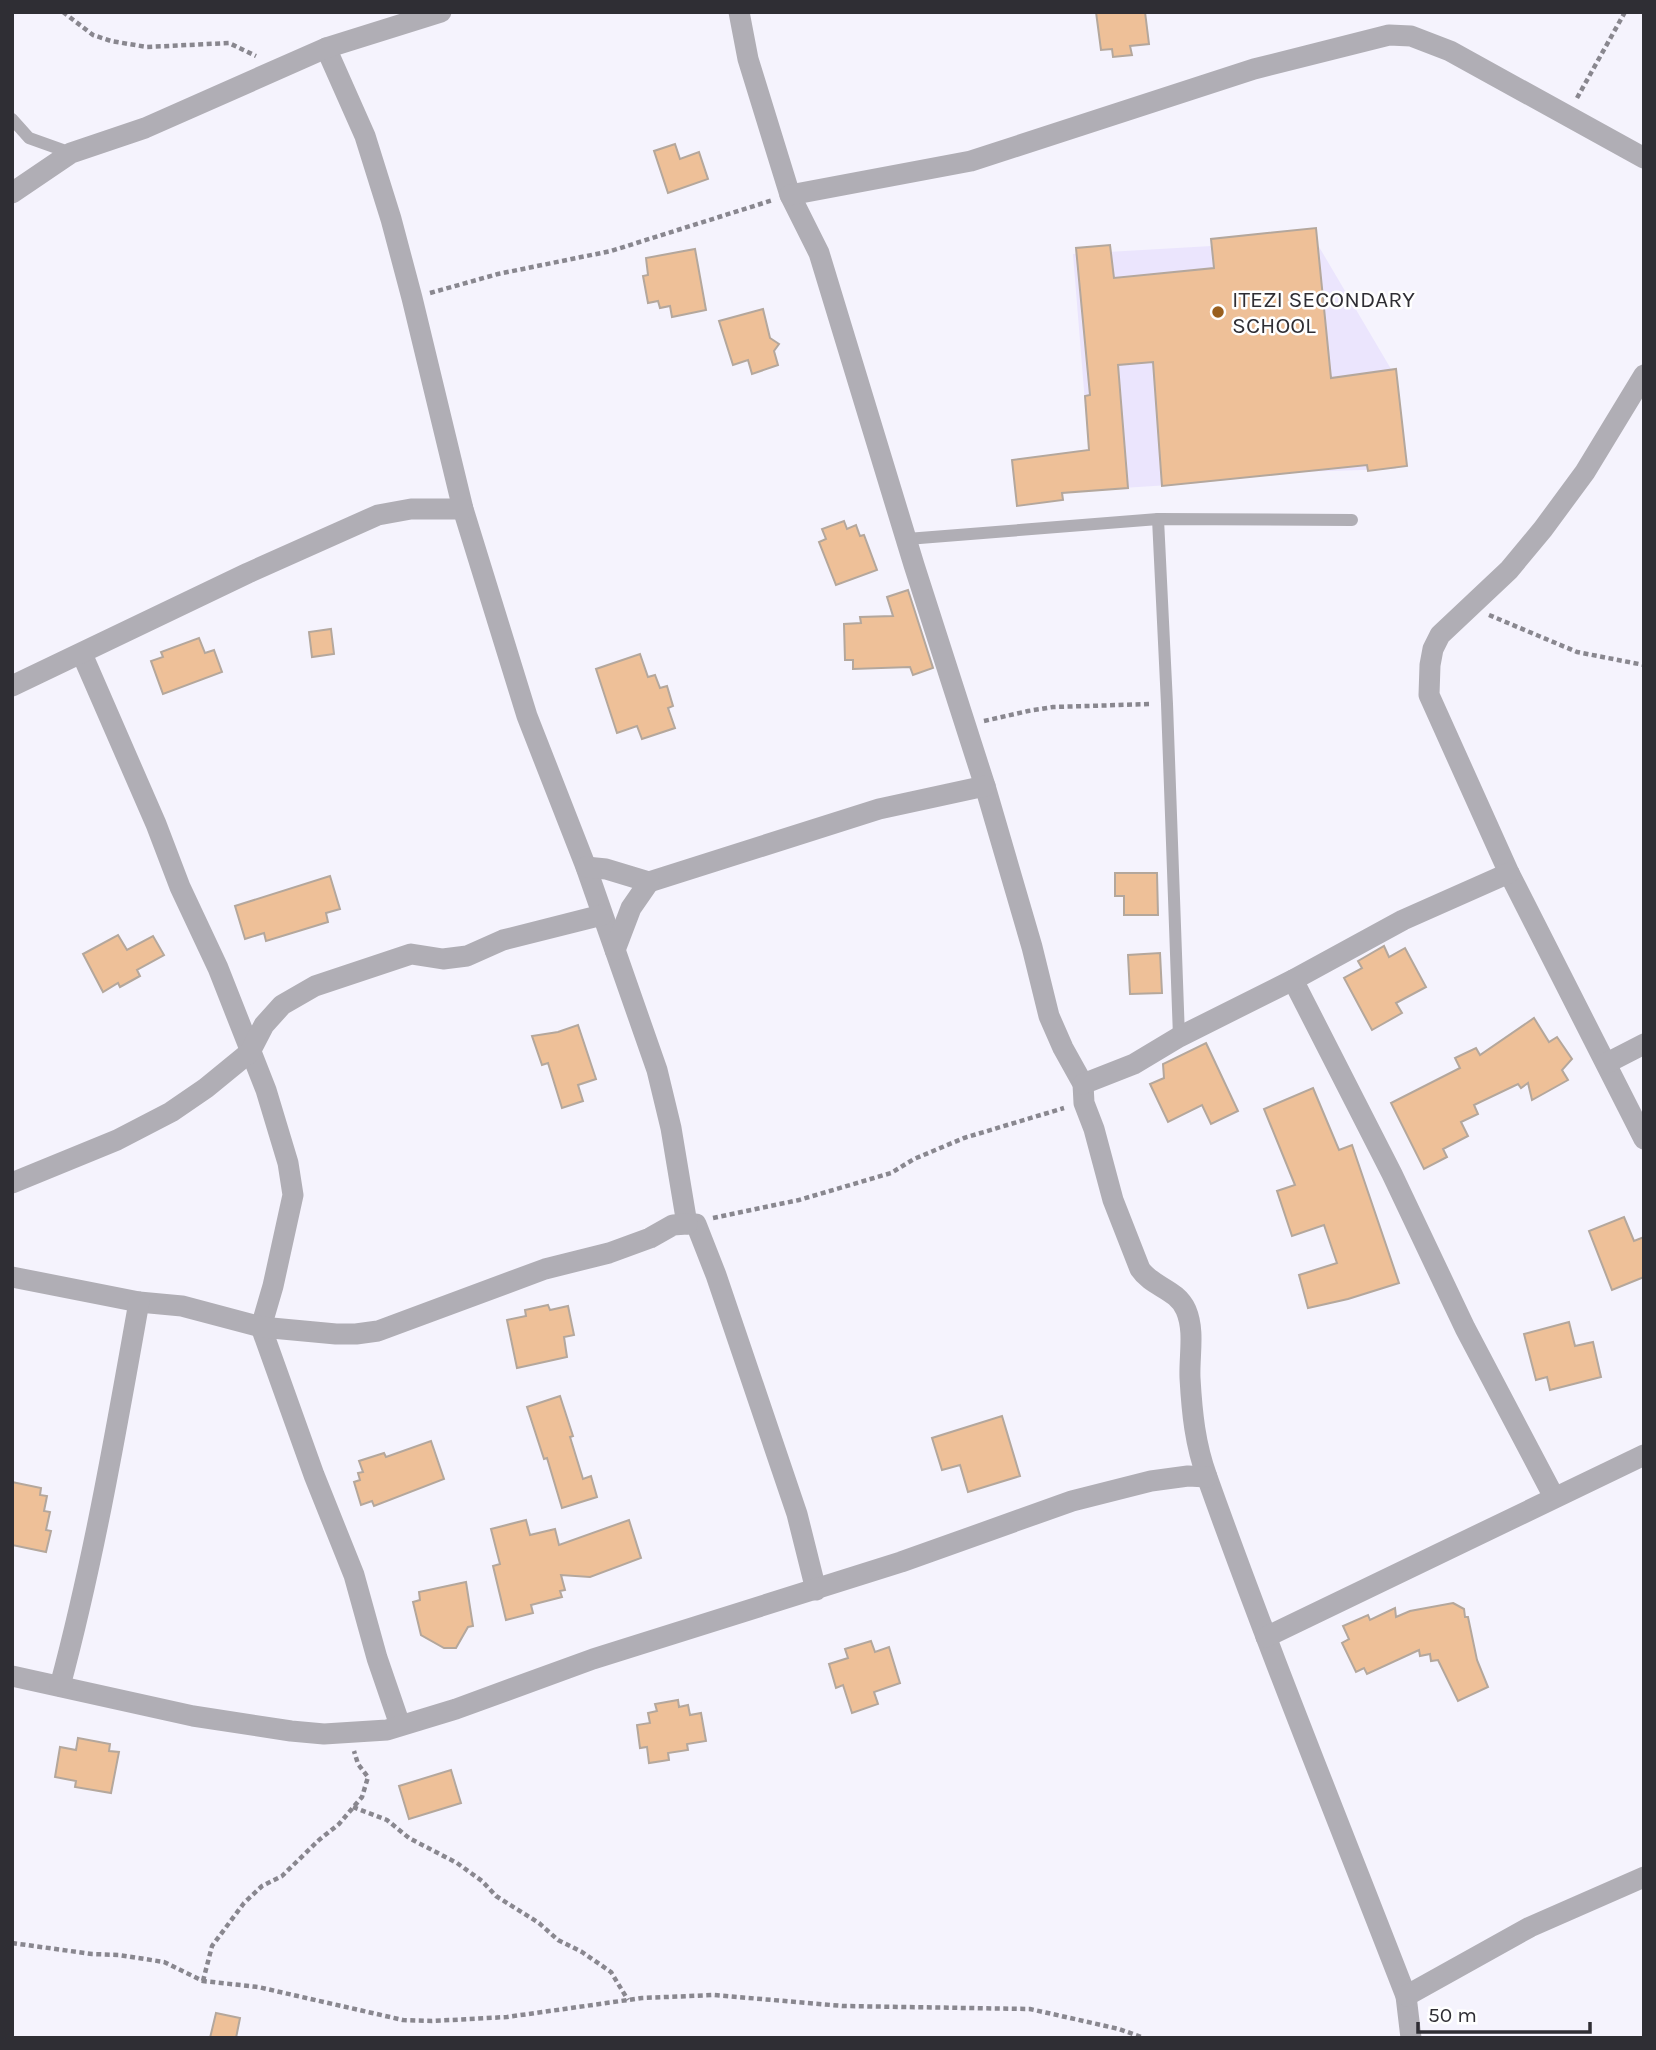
<svg xmlns="http://www.w3.org/2000/svg" width="1656" height="2050" viewBox="0 0 1656 2050" font-family="Karla,sans-serif">
<style>
.built{fill:#ebe5fd}
.building{fill:#eec098;stroke:#b4a79c;stroke-width:2}
.lines{fill:none;stroke-linecap:round;stroke-linejoin:round}
.path{stroke:#89878f;stroke-width:4.5;stroke-dasharray:5 3.5;stroke-linecap:butt}
.service{stroke:#b0aeb5;stroke-width:12}
.minor{stroke:#b0aeb5;stroke-width:21}
.poi-dot{fill:#995f1e;stroke:#fff;stroke-width:2.5}
.labels{text-anchor:middle;dominant-baseline:central;stroke-width:5;stroke-linejoin:round;paint-order:stroke}
.poi-label{font-size:23px;fill:#2f2e34;stroke:#fff;text-anchor:start}
</style>
<rect width="100%" height="100%" fill="#f5f3fd"/>
<path class="built" d="M 1315,240 L 1391,369 L 1396,469 L 1296,472 L 1200,483 L 1092,490 L 1073,254 Z"/>
<g class="building">
<path d="M 1096,12 L 1145,12 L 1149,44 L 1130,46 L 1132,55 L 1113,57 L 1112,49 L 1101,50 Z"/>
<path d="M 675,144 L 680,159 L 699,152 L 708,179 L 668,193 L 654,151 Z"/>
<path d="M 1316,228 L 1331,378 L 1396,369 L 1407,466 L 1368,471 L 1367,465 L 1162,486 L 1153,362 L 1118,365 L 1128,488 L 1062,493 L 1063,500 L 1017,506 L 1012,460 L 1089,450 L 1085,396 L 1090,395 L 1076,248 L 1110,245 L 1114,278 L 1214,268 L 1211,239 Z"/>
<path d="M 695,249 L 706,310 L 672,317 L 670,306 L 660,308 L 658,301 L 648,303 L 643,276 L 648,275 L 646,258 Z"/>
<path d="M 763,309 L 770,338 L 779,344 L 774,351 L 778,365 L 752,374 L 748,360 L 733,365 L 719,321 Z"/>
<path d="M 844,521 L 847,529 L 856,525 L 860,536 L 864,535 L 877,570 L 836,585 L 819,542 L 826,539 L 822,529 Z"/>
<path d="M 908,590 L 933,668 L 913,675 L 910,667 L 853,669 L 853,660 L 845,660 L 844,624 L 861,623 L 860,617 L 893,616 L 887,597 Z"/>
<path d="M 331,629 L 334,654 L 312,657 L 309,632 Z"/>
<path d="M 199,638 L 205,653 L 214,650 L 222,672 L 163,694 L 151,661 L 163,657 L 161,652 Z"/>
<path d="M 640,654 L 648,677 L 655,675 L 660,688 L 667,686 L 673,706 L 668,708 L 675,728 L 642,739 L 637,726 L 617,733 L 596,669 Z"/>
<path d="M 1115,873 L 1157,873 L 1158,915 L 1124,915 L 1124,896 L 1115,896 Z"/>
<path d="M 330,876 L 340,909 L 326,913 L 328,922 L 266,941 L 264,933 L 245,939 L 235,906 Z"/>
<path d="M 118,935 L 127,950 L 153,936 L 164,955 L 137,970 L 140,976 L 120,987 L 118,983 L 103,992 L 83,954 Z"/>
<path d="M 1384,946 L 1389,957 L 1405,948 L 1426,987 L 1396,1003 L 1402,1013 L 1372,1030 L 1344,978 L 1362,968 L 1358,961 Z"/>
<path d="M 1160,953 L 1162,993 L 1130,994 L 1128,955 Z"/>
<path d="M 1534,1018 L 1549,1042 L 1557,1037 L 1572,1059 L 1562,1070 L 1568,1080 L 1532,1100 L 1528,1083 L 1521,1088 L 1518,1084 L 1474,1105 L 1478,1114 L 1461,1122 L 1468,1136 L 1443,1149 L 1447,1157 L 1424,1169 L 1391,1103 L 1460,1068 L 1455,1058 L 1476,1048 L 1480,1055 Z"/>
<path d="M 578,1025 L 596,1079 L 578,1085 L 583,1101 L 562,1108 L 548,1063 L 542,1065 L 532,1036 L 558,1032 Z"/>
<path d="M 1206,1043 L 1238,1111 L 1211,1124 L 1202,1105 L 1168,1122 L 1150,1084 L 1164,1078 L 1163,1064 Z"/>
<path d="M 1313,1088 L 1339,1150 L 1352,1145 L 1399,1283 L 1348,1299 L 1308,1308 L 1299,1275 L 1337,1263 L 1324,1225 L 1292,1236 L 1277,1191 L 1295,1185 L 1264,1109 Z"/>
<path d="M 1624,1217 L 1634,1241 L 1644,1237 L 1644,1277 L 1612,1290 L 1589,1231 Z"/>
<path d="M 548,1305 L 550,1310 L 568,1306 L 574,1335 L 564,1337 L 567,1357 L 517,1368 L 507,1320 L 526,1316 L 525,1310 Z"/>
<path d="M 1569,1322 L 1575,1346 L 1593,1342 L 1601,1377 L 1550,1390 L 1547,1377 L 1536,1380 L 1524,1334 Z"/>
<path d="M 560,1396 L 573,1436 L 570,1437 L 583,1479 L 591,1476 L 597,1497 L 562,1508 L 547,1458 L 544,1459 L 527,1407 Z"/>
<path d="M 1002,1416 L 1020,1476 L 968,1492 L 960,1465 L 942,1470 L 932,1438 Z"/>
<path d="M 431,1441 L 444,1479 L 374,1506 L 372,1501 L 361,1505 L 354,1482 L 360,1480 L 358,1473 L 363,1472 L 359,1461 L 384,1453 L 386,1457 Z"/>
<path d="M 12,1482 L 41,1488 L 40,1495 L 47,1496 L 44,1511 L 50,1512 L 46,1530 L 51,1531 L 46,1552 L 12,1545 Z"/>
<path d="M 526,1520 L 530,1535 L 555,1529 L 559,1545 L 629,1520 L 641,1558 L 590,1577 L 561,1575 L 565,1590 L 560,1591 L 562,1597 L 531,1605 L 533,1613 L 506,1620 L 493,1566 L 500,1564 L 491,1529 Z"/>
<path d="M 466,1582 L 473,1626 L 468,1627 L 456,1648 L 444,1648 L 421,1635 L 413,1602 L 420,1600 L 419,1592 Z"/>
<path d="M 1453,1603 L 1464,1609 L 1465,1617 L 1468,1617 L 1477,1660 L 1488,1687 L 1458,1701 L 1438,1660 L 1431,1661 L 1430,1654 L 1420,1656 L 1419,1650 L 1367,1674 L 1364,1668 L 1356,1672 L 1342,1643 L 1349,1639 L 1343,1626 L 1368,1615 L 1370,1620 L 1395,1608 L 1396,1617 L 1410,1611 Z"/>
<path d="M 871,1641 L 875,1652 L 889,1647 L 900,1683 L 874,1692 L 878,1704 L 852,1713 L 843,1685 L 836,1688 L 829,1664 L 848,1658 L 845,1649 Z"/>
<path d="M 678,1700 L 679,1707 L 688,1705 L 690,1715 L 701,1713 L 706,1741 L 687,1744 L 688,1750 L 668,1753 L 669,1760 L 649,1763 L 647,1747 L 640,1748 L 637,1725 L 650,1723 L 648,1713 L 657,1711 L 655,1704 Z"/>
<path d="M 78,1738 L 110,1744 L 109,1751 L 119,1752 L 111,1793 L 75,1787 L 76,1781 L 55,1777 L 60,1747 L 76,1750 Z"/>
<path d="M 451,1770 L 461,1803 L 409,1819 L 399,1786 Z"/>
<path d="M 216,2013 L 240,2018 L 236,2038 L 210,2038 Z"/>
</g>
<g class="lines">
<g class="path">
<path d="M 63,12 L 93,35 L 111,41 L 147,47 L 229,43 L 256,56"/>
<path d="M 1577,98 L 1625,12"/>
<path d="M 430,293 L 498,274 L 611,251 L 773,200"/>
<path d="M 1489,615 L 1577,652 L 1644,665"/>
<path d="M 984,721 L 1028,711 L 1053,707 L 1152,704"/>
<path d="M 713,1218 L 799,1200 L 891,1173 L 914,1159 L 964,1138 L 1064,1108"/>
<path d="M 353,1807 L 387,1820 L 409,1838 L 457,1863 L 482,1881 L 496,1896 L 539,1923 L 558,1940 L 582,1952 L 611,1972 L 628,2000"/>
<path d="M 12,1943 L 92,1954 L 119,1955 L 164,1962 L 203,1981 L 258,1987 L 403,2020 L 432,2021 L 507,2017 L 642,1998 L 714,1995 L 843,2006 L 1030,2009 L 1119,2029 L 1144,2038"/>
<path d="M 203,1981 L 212,1946 L 244,1903 L 262,1886 L 282,1876 L 319,1840 L 339,1824 L 362,1797 L 368,1777 L 358,1764 L 354,1751"/>
</g>
<g class="service">
<path d="M 12,119 L 29,138 L 71,153"/>
<path d="M 1158,519 L 1167,704 L 1179,1037"/>
<path d="M 907,539 L 1158,519 L 1352,520"/>
</g>
<g class="minor">
<path d="M 739,12 L 748,59 L 790,195 L 819,253 L 914,565 L 985,786 L 1032,947 L 1049,1016 L 1063,1048 L 1083,1084 L 1084,1103 L 1094,1129 L 1113,1200 L 1140,1269 C 1152,1287 1177,1289 1186,1310 C 1195,1331 1189,1356 1190,1378 C 1192,1413 1195,1444 1207,1477 C 1269,1651 1339,1823 1406,1996 L 1411,2038"/>
<path d="M 326,48 L 365,136 L 391,219 L 412,298 L 463,509 L 527,716 L 586,867 L 657,1070 L 671,1128 L 687,1224 L 696,1224 L 716,1275 L 797,1514 L 816,1590"/>
<path d="M 12,193 L 71,153 L 145,128 L 326,48 L 441,12"/>
<path d="M 790,195 L 971,161 L 1254,69 L 1389,35 L 1411,36 L 1450,51 L 1644,158"/>
<path d="M 1644,375 L 1585,472 L 1543,529 L 1509,570 L 1440,635 L 1433,649 L 1430,665 L 1429,695 L 1509,873 L 1644,1139"/>
<path d="M 82,654 L 156,824 L 180,887 L 218,968 L 266,1090 L 288,1163 L 293,1195 L 273,1286 L 261,1327 L 314,1475 L 354,1575 L 377,1658 L 400,1725"/>
<path d="M 12,686 L 248,573 L 378,515 L 411,509 L 463,509"/>
<path d="M 586,867 L 606,869 L 649,882 L 879,809 L 985,786"/>
<path d="M 615,950 L 631,908 L 649,882"/>
<path d="M 1293,980 L 1392,1174 L 1465,1328 L 1554,1497"/>
<path d="M 1607,1063 L 1644,1044"/>
<path d="M 1083,1084 L 1134,1064 L 1179,1037 L 1293,980 L 1403,920 L 1509,873"/>
<path d="M 12,1183 L 117,1140 L 171,1112 L 206,1088 L 250,1052 L 264,1025 L 282,1005 L 315,986 L 411,954 L 443,959 L 467,956 L 503,940 L 602,915"/>
<path d="M 12,1277 L 139,1302 L 182,1306 L 261,1327 L 336,1334 L 356,1334 L 378,1331 L 545,1269 L 609,1253 L 650,1238 L 673,1225 L 687,1224"/>
<path d="M 1266,1637 L 1644,1455"/>
<path d="M 12,1676 L 193,1716 L 291,1731 L 324,1734 L 387,1730 L 456,1709 L 593,1659 L 901,1562 L 1072,1501 L 1151,1481 L 1188,1476 L 1207,1477"/>
<path d="M 60,1686 C 94,1559 116,1431 139,1302"/>
<path d="M 1406,1996 L 1530,1927 L 1644,1877"/>
</g>
</g>
<circle class="poi-dot" cx="1218" cy="312" r="7"/>
<g class="labels">
<g class="poi-label">
<text x="1232" y="299">ITEZI SECONDARY<tspan x="1232" dy="26">SCHOOL</tspan></text>
</g>
</g>
<rect width="1656" height="2050" fill="none" stroke="#2f2e34" stroke-width="28"/>
<path d="M1418 2022v10h172v-10" fill="none" stroke="#2f2e34" stroke-width="3.5"/>
<text x="1428" y="2022" font-size="21" fill="#2f2e34" stroke="#ffffff" stroke-width="5" paint-order="stroke">50 m</text>
</svg>
